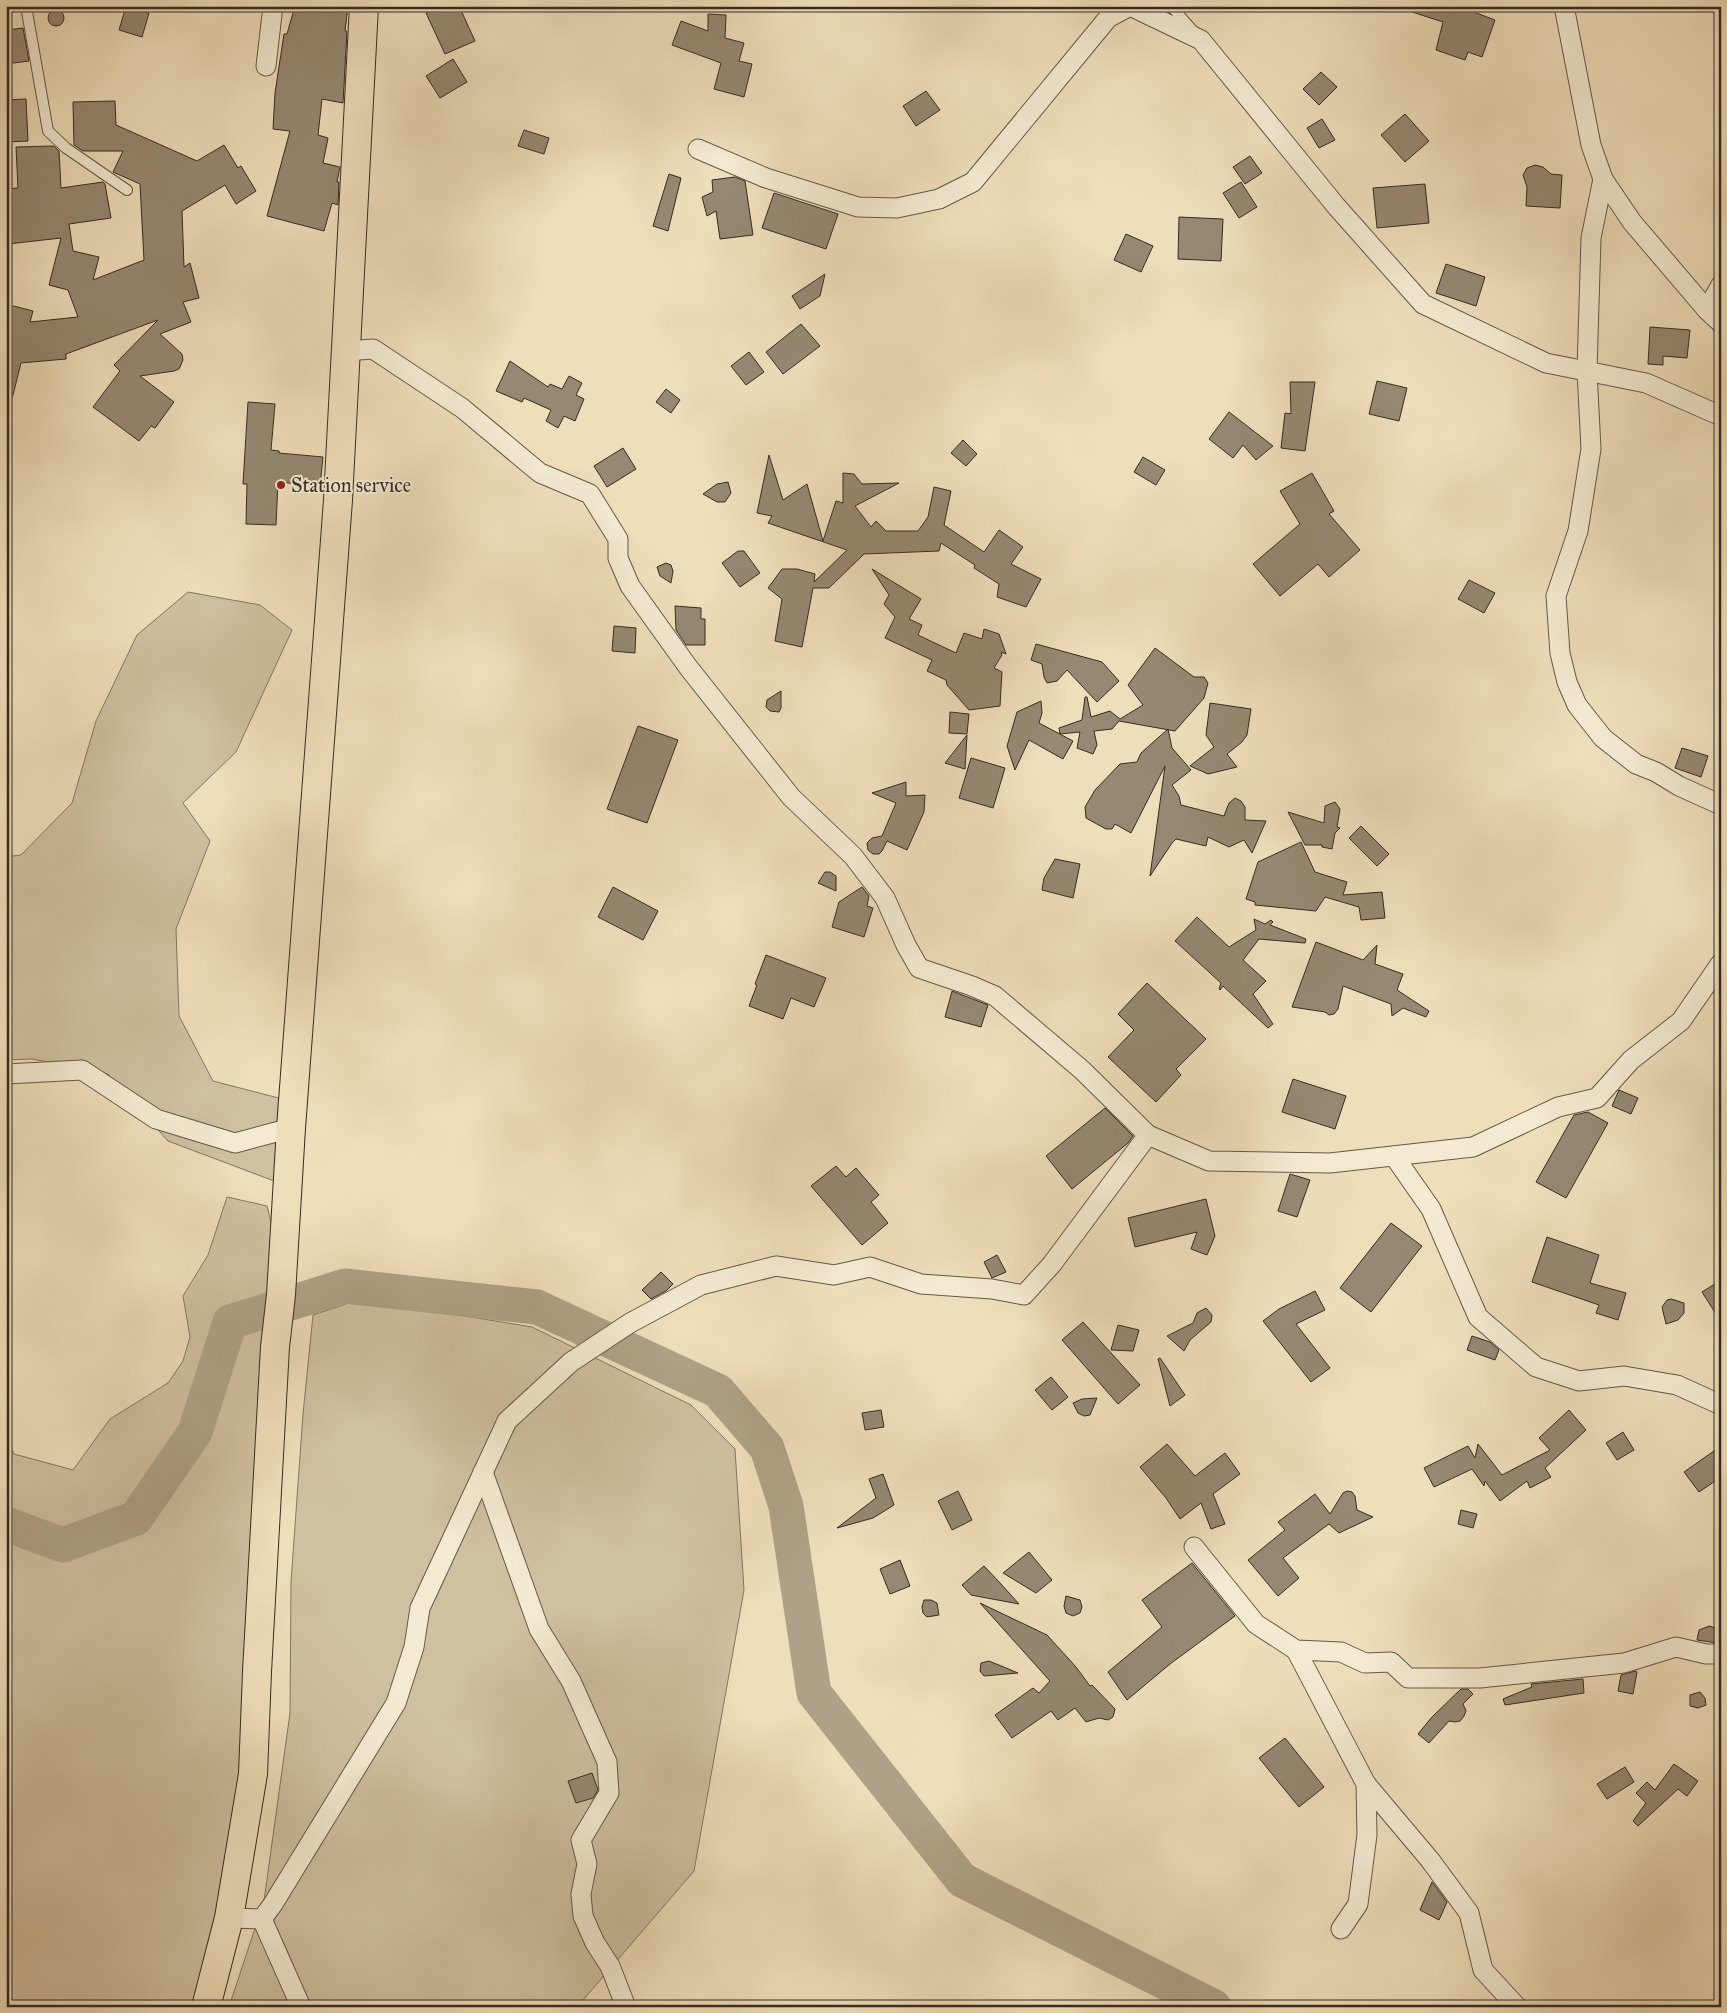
<svg xmlns="http://www.w3.org/2000/svg" width="1727" height="2013" viewBox="0 0 1727 2013" font-family="'IM FELL Great Primer',serif">
<style>
.green{fill:#cfc0a0;stroke:#827662}
.lines{fill:none;stroke-linecap:round;stroke-linejoin:round}
.river{stroke:#afa187;stroke-width:35}
.building{fill:#968872;stroke:#362b23}
.service-casing{stroke:#645849;stroke-width:12}
.minor-casing{stroke:#645849;stroke-width:21}
.trunk-casing{stroke:#362b23;stroke-width:30}
.service{stroke:#f4ead2;stroke-width:10}
.minor{stroke:#f4ead2;stroke-width:19}
.trunk{stroke:#eedeba;stroke-width:28}
.poi-dot{fill:#8f2418;stroke:#f4ead2;stroke-width:2}
.labels{text-anchor:middle;dominant-baseline:central;stroke-width:4;stroke-linejoin:round;paint-order:stroke}
.poi-label{font-size:20px;fill:#362b23;stroke:#f4ead2;text-anchor:start}
</style>
<rect width="100%" height="100%" fill="#eedeba"/>
<filter id="stains"><feTurbulence type="fractalNoise" baseFrequency=".004" numOctaves="4"/><feColorMatrix values="0 0 0 0 .2 0 0 0 0 .09 0 0 0 0 .02 0 0 0 .5 -.17"/></filter>
<radialGradient id="worn" r=".72"><stop offset=".6" stop-color="#630" stop-opacity="0"/><stop offset="1" stop-color="#630" stop-opacity=".3"/></radialGradient>
<g class="green">
<path d="M 188,592 L 260,605 L 292,630 L 236,752 L 183,803 L 210,841 L 176,929 L 179,1016 L 213,1081 L 290,1101 L 282,1184 L 168,1141 L 108,1074 L 32,1059 L 6,1060 L 6,857 L 21,855 L 72,803 L 96,721 L 137,635 Z"/>
<path d="M 227,1197 L 267,1206 L 288,1290 L 247,1686 L 234,1837 L 195,2007 L 6,2007 L 6,1434 L 14,1454 L 73,1470 L 110,1419 L 168,1383 L 183,1361 L 190,1337 L 183,1296 L 208,1255 Z"/>
<path d="M 361,1299 L 532,1327 L 691,1405 L 735,1449 L 744,1590 L 694,1871 L 577,2007 L 229,2007 L 264,1901 L 290,1713 L 291,1582 L 303,1414 L 313,1315 Z"/>
</g>
<g class="lines">
<path class="river" d="M 6,1524 L 63,1545 L 136,1518 L 195,1432 L 230,1322 L 345,1286 L 537,1307 L 718,1391 L 767,1448 L 786,1506 L 814,1693 L 962,1880 L 1214,2007"/>
</g>
<g class="building">
<path d="M 126,6 L 149,13 L 142,37 L 119,30 Z"/>
<path d="M 295,6 L 348,6 L 345,31 L 347,31 L 343,103 L 322,99 L 318,135 L 328,138 L 323,163 L 340,167 L 337,182 L 339,182 L 338,205 L 332,203 L 324,231 L 267,216 L 290,131 L 273,129 L 275,93 L 284,34 L 287,34 Z"/>
<path d="M 442,6 L 459,6 L 475,41 L 445,54 L 426,13 Z"/>
<path d="M 1407,6 L 1458,6 L 1495,20 L 1482,57 L 1468,52 L 1465,60 L 1436,50 L 1443,22 L 1406,10 Z"/>
<circle cx="56" cy="18" r="8"/>
<path d="M 708,14 L 726,15 L 725,38 L 744,43 L 739,61 L 752,64 L 744,97 L 714,89 L 721,63 L 672,45 L 681,21 L 708,31 Z"/>
<path d="M 23,28 L 29,61 L 6,64 L 6,30 Z"/>
<path d="M 453,59 L 467,82 L 440,98 L 426,76 Z"/>
<path d="M 1321,72 L 1337,87 L 1319,105 L 1303,89 Z"/>
<path d="M 926,91 L 940,110 L 916,126 L 903,106 Z"/>
<path d="M 26,99 L 28,141 L 6,142 L 6,100 Z"/>
<path d="M 115,101 L 116,125 L 197,161 L 224,145 L 238,168 L 241,166 L 256,191 L 236,204 L 225,185 L 182,211 L 184,267 L 190,263 L 199,298 L 183,302 L 191,322 L 160,334 L 182,354 L 183,360 L 179,369 L 174,371 L 140,376 L 174,402 L 155,428 L 151,426 L 139,441 L 93,407 L 120,371 L 114,365 L 158,320 L 66,354 L 66,359 L 21,363 L 12,399 L 6,398 L 6,304 L 33,311 L 30,322 L 78,317 L 68,290 L 49,285 L 61,238 L 8,244 L 6,189 L 18,188 L 16,147 L 54,146 L 59,151 L 61,188 L 103,182 L 105,184 L 111,218 L 69,224 L 73,251 L 99,257 L 93,280 L 144,260 L 140,184 L 113,172 L 123,151 L 83,151 L 74,145 L 73,102 Z"/>
<path d="M 1405,114 L 1429,141 L 1405,162 L 1381,135 Z"/>
<path d="M 1322,119 L 1335,140 L 1319,148 L 1307,128 Z"/>
<path d="M 524,130 L 549,138 L 544,154 L 518,146 Z"/>
<path d="M 1250,156 L 1262,173 L 1245,184 L 1233,167 Z"/>
<path d="M 1535,165 L 1543,167 L 1551,174 L 1562,175 L 1560,208 L 1526,206 L 1527,187 L 1523,175 L 1527,168 Z"/>
<path d="M 669,174 L 681,178 L 668,231 L 653,226 Z"/>
<path d="M 735,177 L 745,181 L 753,235 L 720,239 L 716,211 L 707,216 L 702,197 L 713,192 L 712,180 Z"/>
<path d="M 1241,182 L 1257,207 L 1239,218 L 1223,193 Z"/>
<path d="M 1425,184 L 1429,223 L 1377,228 L 1373,188 Z"/>
<path d="M 774,193 L 838,214 L 826,249 L 762,228 Z"/>
<path d="M 1179,217 L 1223,219 L 1221,261 L 1178,259 Z"/>
<path d="M 1126,234 L 1153,246 L 1141,272 L 1114,260 Z"/>
<path d="M 1446,264 L 1485,277 L 1476,306 L 1436,293 Z"/>
<path d="M 825,274 L 820,296 L 800,309 L 792,296 Z"/>
<path d="M 801,324 L 820,346 L 783,374 L 766,352 Z"/>
<path d="M 1650,327 L 1690,330 L 1687,358 L 1663,356 L 1663,365 L 1648,364 Z"/>
<path d="M 749,352 L 764,372 L 746,385 L 731,366 Z"/>
<path d="M 510,361 L 548,387 L 550,384 L 562,389 L 569,376 L 582,383 L 576,395 L 584,399 L 575,421 L 564,416 L 558,428 L 546,421 L 551,410 L 524,398 L 522,402 L 496,391 Z"/>
<path d="M 1377,381 L 1407,388 L 1399,421 L 1369,414 Z"/>
<path d="M 1290,382 L 1315,382 L 1305,451 L 1281,448 L 1285,413 L 1291,414 Z"/>
<path d="M 666,389 L 680,400 L 671,413 L 656,402 Z"/>
<path d="M 248,402 L 275,404 L 271,450 L 279,451 L 279,453 L 323,457 L 320,486 L 278,482 L 276,525 L 246,524 L 247,484 L 243,484 Z"/>
<path d="M 1229,412 L 1273,446 L 1256,460 L 1243,445 L 1233,458 L 1209,439 Z"/>
<path d="M 963,440 L 977,454 L 966,466 L 951,453 Z"/>
<path d="M 623,448 L 636,469 L 607,487 L 594,466 Z"/>
<path d="M 769,455 L 783,500 L 807,484 L 823,541 L 836,501 L 843,503 L 843,473 L 854,474 L 862,484 L 899,483 L 855,506 L 871,527 L 876,521 L 886,531 L 918,531 L 928,517 L 934,487 L 951,491 L 944,525 L 984,552 L 999,530 L 1023,547 L 1011,564 L 1041,579 L 1026,607 L 997,597 L 999,584 L 974,568 L 975,565 L 941,543 L 939,551 L 864,554 L 829,588 L 813,588 L 802,647 L 775,641 L 782,599 L 768,588 L 782,569 L 797,569 L 815,574 L 814,582 L 847,550 L 768,523 L 772,516 L 757,513 Z"/>
<path d="M 1143,457 L 1165,470 L 1156,485 L 1134,472 Z"/>
<path d="M 1312,473 L 1334,511 L 1329,514 L 1360,550 L 1329,577 L 1318,564 L 1280,596 L 1253,564 L 1300,524 L 1280,491 Z"/>
<path d="M 728,482 L 731,493 L 725,502 L 717,502 L 703,494 L 717,484 Z"/>
<path d="M 738,551 L 744,551 L 760,573 L 740,587 L 722,563 Z"/>
<path d="M 666,563 L 671,565 L 673,571 L 671,583 L 660,576 L 657,567 Z"/>
<path d="M 872,569 L 921,599 L 909,619 L 922,625 L 918,635 L 956,653 L 964,633 L 982,639 L 984,629 L 999,634 L 1006,654 L 1001,652 L 1002,655 L 994,668 L 1002,672 L 1000,706 L 969,710 L 947,685 L 946,680 L 927,671 L 932,660 L 885,638 L 895,617 L 884,604 L 889,595 Z"/>
<path d="M 1469,580 L 1495,593 L 1484,613 L 1458,599 Z"/>
<path d="M 675,606 L 701,608 L 701,619 L 705,619 L 705,645 L 686,645 L 676,630 Z"/>
<path d="M 614,626 L 636,628 L 635,653 L 612,651 Z"/>
<path d="M 1036,644 L 1102,662 L 1119,681 L 1097,702 L 1067,670 L 1057,681 L 1047,683 L 1044,677 L 1042,664 L 1031,660 Z"/>
<path d="M 1155,648 L 1194,677 L 1204,677 L 1208,683 L 1204,698 L 1175,731 L 1119,721 L 1112,729 L 1094,731 L 1097,745 L 1093,754 L 1077,748 L 1080,732 L 1060,734 L 1059,728 L 1082,720 L 1085,697 L 1087,697 L 1091,717 L 1110,711 L 1120,719 L 1143,705 L 1128,685 Z"/>
<path d="M 781,691 L 781,708 L 779,712 L 770,711 L 766,707 L 767,700 Z"/>
<path d="M 1041,701 L 1042,713 L 1039,723 L 1073,741 L 1063,759 L 1029,740 L 1015,770 L 1007,746 L 1017,712 Z"/>
<path d="M 1210,703 L 1251,709 L 1247,735 L 1242,742 L 1227,754 L 1237,767 L 1208,774 L 1190,766 L 1214,747 L 1206,735 Z"/>
<path d="M 950,712 L 969,714 L 967,734 L 949,733 Z"/>
<path d="M 638,726 L 678,740 L 647,823 L 607,809 Z"/>
<path d="M 1168,729 L 1172,748 L 1191,770 L 1172,785 L 1179,796 L 1181,805 L 1224,816 L 1229,803 L 1235,798 L 1241,801 L 1245,807 L 1245,820 L 1266,821 L 1252,853 L 1244,840 L 1229,847 L 1208,837 L 1206,846 L 1176,839 L 1172,843 L 1150,876 L 1165,766 L 1131,833 L 1115,824 L 1112,829 L 1106,829 L 1086,818 L 1085,807 L 1095,790 L 1120,764 L 1137,762 L 1141,753 Z"/>
<path d="M 967,735 L 965,769 L 945,763 Z"/>
<path d="M 1682,748 L 1708,756 L 1701,777 L 1675,768 Z"/>
<path d="M 971,758 L 1005,768 L 993,808 L 959,798 Z"/>
<path d="M 906,782 L 906,796 L 925,795 L 924,812 L 907,850 L 887,841 L 882,851 L 879,854 L 873,854 L 868,850 L 867,843 L 872,838 L 882,836 L 896,803 L 872,793 Z"/>
<path d="M 1335,802 L 1340,809 L 1337,827 L 1340,828 L 1335,833 L 1332,849 L 1322,847 L 1322,845 L 1305,845 L 1288,812 L 1324,823 L 1325,806 Z"/>
<path d="M 1361,826 L 1389,854 L 1377,866 L 1349,838 Z"/>
<path d="M 1301,842 L 1315,872 L 1347,882 L 1343,895 L 1382,892 L 1385,918 L 1361,920 L 1359,907 L 1325,897 L 1316,911 L 1255,905 L 1255,902 L 1246,899 L 1258,862 Z"/>
<path d="M 1055,859 L 1080,864 L 1073,898 L 1042,890 L 1044,878 Z"/>
<path d="M 825,872 L 830,872 L 836,876 L 836,891 L 818,883 Z"/>
<path d="M 613,887 L 658,911 L 643,940 L 598,917 Z"/>
<path d="M 862,887 L 869,896 L 867,906 L 873,908 L 864,937 L 832,927 L 839,902 Z"/>
<path d="M 1197,917 L 1229,947 L 1256,930 L 1254,919 L 1265,924 L 1271,920 L 1273,922 L 1270,925 L 1306,939 L 1305,943 L 1259,939 L 1243,960 L 1266,981 L 1253,994 L 1273,1024 L 1268,1028 L 1223,986 L 1220,990 L 1219,989 L 1221,983 L 1175,941 Z"/>
<path d="M 1316,942 L 1363,960 L 1377,945 L 1375,964 L 1403,974 L 1397,990 L 1429,1011 L 1426,1017 L 1403,1008 L 1392,1016 L 1391,1004 L 1343,986 L 1338,1009 L 1334,1014 L 1329,1015 L 1325,1012 L 1292,1007 Z"/>
<path d="M 766,955 L 826,978 L 814,1007 L 791,998 L 783,1019 L 749,1006 L 757,985 L 755,984 Z"/>
<path d="M 1147,983 L 1206,1039 L 1176,1069 L 1181,1075 L 1156,1102 L 1108,1057 L 1134,1030 L 1118,1014 Z"/>
<path d="M 952,991 L 988,1005 L 981,1027 L 945,1017 Z"/>
<path d="M 1293,1079 L 1346,1096 L 1335,1129 L 1282,1112 Z"/>
<path d="M 1619,1090 L 1638,1098 L 1631,1114 L 1612,1106 Z"/>
<path d="M 1105,1108 L 1133,1136 L 1128,1143 L 1072,1189 L 1046,1156 Z"/>
<path d="M 1588,1112 L 1608,1123 L 1566,1198 L 1536,1182 L 1574,1115 Z"/>
<path d="M 836,1166 L 846,1177 L 856,1168 L 879,1195 L 871,1202 L 888,1223 L 862,1245 L 811,1186 Z"/>
<path d="M 1290,1174 L 1310,1180 L 1297,1217 L 1278,1211 Z"/>
<path d="M 1206,1199 L 1215,1236 L 1207,1255 L 1191,1249 L 1197,1232 L 1135,1247 L 1128,1218 Z"/>
<path d="M 1391,1223 L 1422,1246 L 1371,1312 L 1340,1288 Z"/>
<path d="M 1547,1237 L 1599,1255 L 1590,1283 L 1626,1293 L 1618,1320 L 1596,1313 L 1599,1305 L 1532,1282 Z"/>
<path d="M 997,1255 L 1006,1272 L 992,1278 L 984,1262 Z"/>
<path d="M 661,1272 L 673,1284 L 666,1291 L 651,1299 L 642,1290 Z"/>
<path d="M 1721,1280 L 1721,1322 L 1702,1292 Z"/>
<path d="M 1315,1291 L 1325,1310 L 1296,1324 L 1330,1368 L 1311,1382 L 1263,1321 L 1279,1309 Z"/>
<path d="M 1671,1299 L 1684,1303 L 1684,1313 L 1678,1320 L 1666,1324 L 1662,1307 L 1667,1300 Z"/>
<path d="M 1206,1308 L 1212,1315 L 1211,1322 L 1190,1340 L 1184,1351 L 1167,1336 L 1193,1323 L 1197,1313 Z"/>
<path d="M 1083,1322 L 1140,1385 L 1118,1404 L 1062,1340 Z"/>
<path d="M 1118,1325 L 1139,1330 L 1133,1351 L 1111,1350 Z"/>
<path d="M 1472,1336 L 1490,1342 L 1499,1350 L 1495,1360 L 1467,1350 Z"/>
<path d="M 1160,1358 L 1185,1395 L 1170,1406 L 1158,1359 Z"/>
<path d="M 1051,1377 L 1068,1397 L 1052,1410 L 1035,1390 Z"/>
<path d="M 1097,1398 L 1090,1415 L 1084,1416 L 1078,1413 L 1073,1403 L 1082,1399 Z"/>
<path d="M 881,1410 L 884,1427 L 865,1430 L 862,1413 Z"/>
<path d="M 1569,1410 L 1586,1430 L 1545,1468 L 1551,1477 L 1530,1488 L 1527,1481 L 1500,1501 L 1485,1481 L 1484,1486 L 1472,1469 L 1434,1487 L 1424,1468 L 1468,1446 L 1475,1458 L 1478,1444 L 1502,1475 L 1550,1450 L 1539,1438 Z"/>
<path d="M 1623,1432 L 1634,1450 L 1617,1460 L 1606,1443 Z"/>
<path d="M 1167,1444 L 1195,1476 L 1225,1453 L 1240,1474 L 1213,1494 L 1225,1524 L 1211,1529 L 1201,1503 L 1180,1519 L 1166,1498 L 1140,1467 Z"/>
<path d="M 1721,1446 L 1721,1477 L 1699,1492 L 1684,1472 Z"/>
<path d="M 883,1474 L 894,1505 L 873,1518 L 837,1528 L 876,1498 L 869,1479 Z"/>
<path d="M 958,1491 L 972,1520 L 952,1530 L 938,1501 Z"/>
<path d="M 1347,1491 L 1352,1492 L 1355,1496 L 1357,1510 L 1373,1517 L 1339,1533 L 1329,1524 L 1283,1558 L 1299,1578 L 1278,1596 L 1248,1560 L 1285,1530 L 1278,1522 L 1315,1494 L 1330,1514 L 1343,1493 Z"/>
<path d="M 1461,1510 L 1477,1514 L 1473,1528 L 1458,1524 Z"/>
<path d="M 1029,1552 L 1052,1580 L 1036,1593 L 1003,1573 Z"/>
<path d="M 900,1560 L 910,1586 L 890,1594 L 880,1569 Z"/>
<path d="M 1192,1563 L 1235,1616 L 1170,1664 L 1127,1700 L 1108,1672 L 1162,1627 L 1142,1600 Z"/>
<path d="M 984,1566 L 1001,1584 L 1019,1604 L 971,1595 L 962,1585 Z"/>
<path d="M 1066,1596 L 1080,1600 L 1082,1607 L 1080,1613 L 1073,1616 L 1066,1613 L 1064,1606 Z"/>
<path d="M 924,1600 L 931,1600 L 937,1603 L 939,1615 L 927,1617 L 923,1613 L 922,1607 Z"/>
<path d="M 980,1603 L 1047,1635 L 1076,1667 L 1090,1686 L 1092,1685 L 1115,1709 L 1113,1717 L 1108,1720 L 1099,1718 L 1086,1722 L 1075,1708 L 1058,1720 L 1051,1711 L 1012,1738 L 995,1715 L 1033,1688 L 1039,1693 L 1050,1681 Z"/>
<path d="M 1709,1626 L 1715,1628 L 1718,1633 L 1719,1639 L 1717,1643 L 1697,1640 L 1699,1630 Z"/>
<path d="M 989,1661 L 1018,1673 L 984,1676 L 980,1671 L 981,1663 Z"/>
<path d="M 1635,1671 L 1637,1672 L 1633,1694 L 1618,1691 L 1621,1675 Z"/>
<path d="M 1583,1679 L 1584,1693 L 1505,1705 L 1503,1699 L 1532,1687 L 1531,1684 Z"/>
<path d="M 1461,1689 L 1468,1689 L 1473,1694 L 1463,1704 L 1466,1711 L 1464,1716 L 1460,1721 L 1455,1722 L 1449,1721 L 1429,1743 L 1418,1734 L 1432,1717 Z"/>
<path d="M 1700,1692 L 1705,1698 L 1706,1705 L 1698,1708 L 1690,1706 L 1690,1695 Z"/>
<path d="M 1285,1738 L 1324,1787 L 1299,1807 L 1259,1758 Z"/>
<path d="M 1674,1764 L 1698,1781 L 1687,1796 L 1678,1789 L 1638,1826 L 1633,1821 L 1646,1803 L 1636,1793 L 1647,1782 L 1655,1790 Z"/>
<path d="M 1625,1767 L 1634,1782 L 1607,1799 L 1597,1784 Z"/>
<path d="M 592,1773 L 598,1790 L 593,1798 L 576,1803 L 568,1781 Z"/>
<path d="M 1432,1882 L 1447,1902 L 1439,1920 L 1420,1910 Z"/>
</g>
<g class="lines">
<defs>
<g id="service">
<path d="M 26,6 L 48,131 L 66,148 L 127,190"/>
<path d="M 1171,6 L 1194,32"/>
</g>
<g id="minor">
<path d="M 1564,6 L 1591,145 L 1603,179 L 1632,222 L 1707,310 L 1721,323"/>
<path d="M 266,66 L 273,6"/>
<path d="M 698,149 L 766,178 L 858,207 L 897,208 L 939,199 L 973,182 L 1108,18 L 1130,6 L 1201,40 L 1336,206 L 1423,304 L 1546,363 L 1646,383 L 1721,416"/>
<path d="M 1603,179 L 1591,238 L 1587,371 L 1591,449 L 1578,531 L 1556,596 L 1560,653 L 1567,682 L 1577,705 L 1603,738 L 1636,764 L 1656,772 L 1679,786 L 1721,805"/>
<path d="M 1717,309 L 1707,310 L 1721,285"/>
<path d="M 344,351 L 373,349 L 462,408 L 540,473 L 590,494 L 618,539 L 618,558 L 630,586 L 688,667 L 791,797 L 853,856 L 885,898 L 906,945 L 919,968 L 972,986 L 995,996 L 1082,1070 L 1148,1135 L 1209,1161 L 1330,1163 L 1473,1147 L 1558,1107 L 1597,1098 L 1631,1060 L 1681,1021 L 1721,963"/>
<path d="M 6,1074 L 82,1070 L 156,1119 L 235,1143 L 291,1128"/>
<path d="M 1394,1156 L 1431,1209 L 1478,1317 L 1536,1367 L 1579,1381 L 1624,1376 L 1677,1385 L 1721,1405"/>
<path d="M 483,1472 L 539,1629 L 571,1681 L 607,1762 L 609,1793 L 581,1840 L 587,1864 L 581,1894 L 583,1916 L 595,1943 L 610,1966 L 626,2007"/>
<path d="M 1194,1547 L 1256,1624 L 1296,1650 L 1341,1652 L 1365,1663 L 1391,1662 L 1408,1678 L 1480,1678 L 1624,1663 L 1676,1647 L 1706,1654 L 1721,1654"/>
<path d="M 1296,1650 L 1366,1784 L 1367,1835 L 1358,1904 L 1341,1929"/>
<path d="M 1366,1784 L 1430,1860 L 1469,1913 L 1483,1970 L 1517,2007"/>
<path d="M 229,1918 L 262,1919 L 273,1904 L 396,1703 L 414,1647 L 420,1608 L 507,1421 L 571,1362 L 630,1323 L 701,1285 L 776,1266 L 834,1275 L 870,1267 L 921,1284 L 992,1289 L 1024,1295 L 1052,1264 L 1148,1135"/>
<path d="M 262,1919 L 301,2007"/>
</g>
<path id="trunk" d="M 206,2007 L 229,1918 L 253,1774 L 257,1672 L 275,1347 L 281,1295 L 291,1128 L 338,500 L 364,6"/>
</defs>
<use href="#service" class="service-casing"/>
<use href="#minor" class="minor-casing"/>
<use href="#trunk" class="trunk-casing"/>
<use href="#service" class="service"/>
<use href="#minor" class="minor"/>
<use href="#trunk" class="trunk"/>
</g>
<circle class="poi-dot" cx="281" cy="485" r="5"/>
<g class="labels">
<g class="poi-label">
<text x="291" y="485">Station service</text>
</g>
</g>
<rect width="1727" height="2013" fill="none" stroke="#eedeba" stroke-width="25"/>
<rect x="8" y="8" width="1712" height="1998" fill="none" stroke="#362b23" stroke-width="2.5"/>
<rect x="12" y="12" width="1702" height="1988" fill="none" stroke="#362b23"/>
<rect width="100%" height="100%" filter="url(#stains)"/>
<rect width="100%" height="100%" fill="url(#worn)"/>
</svg>
